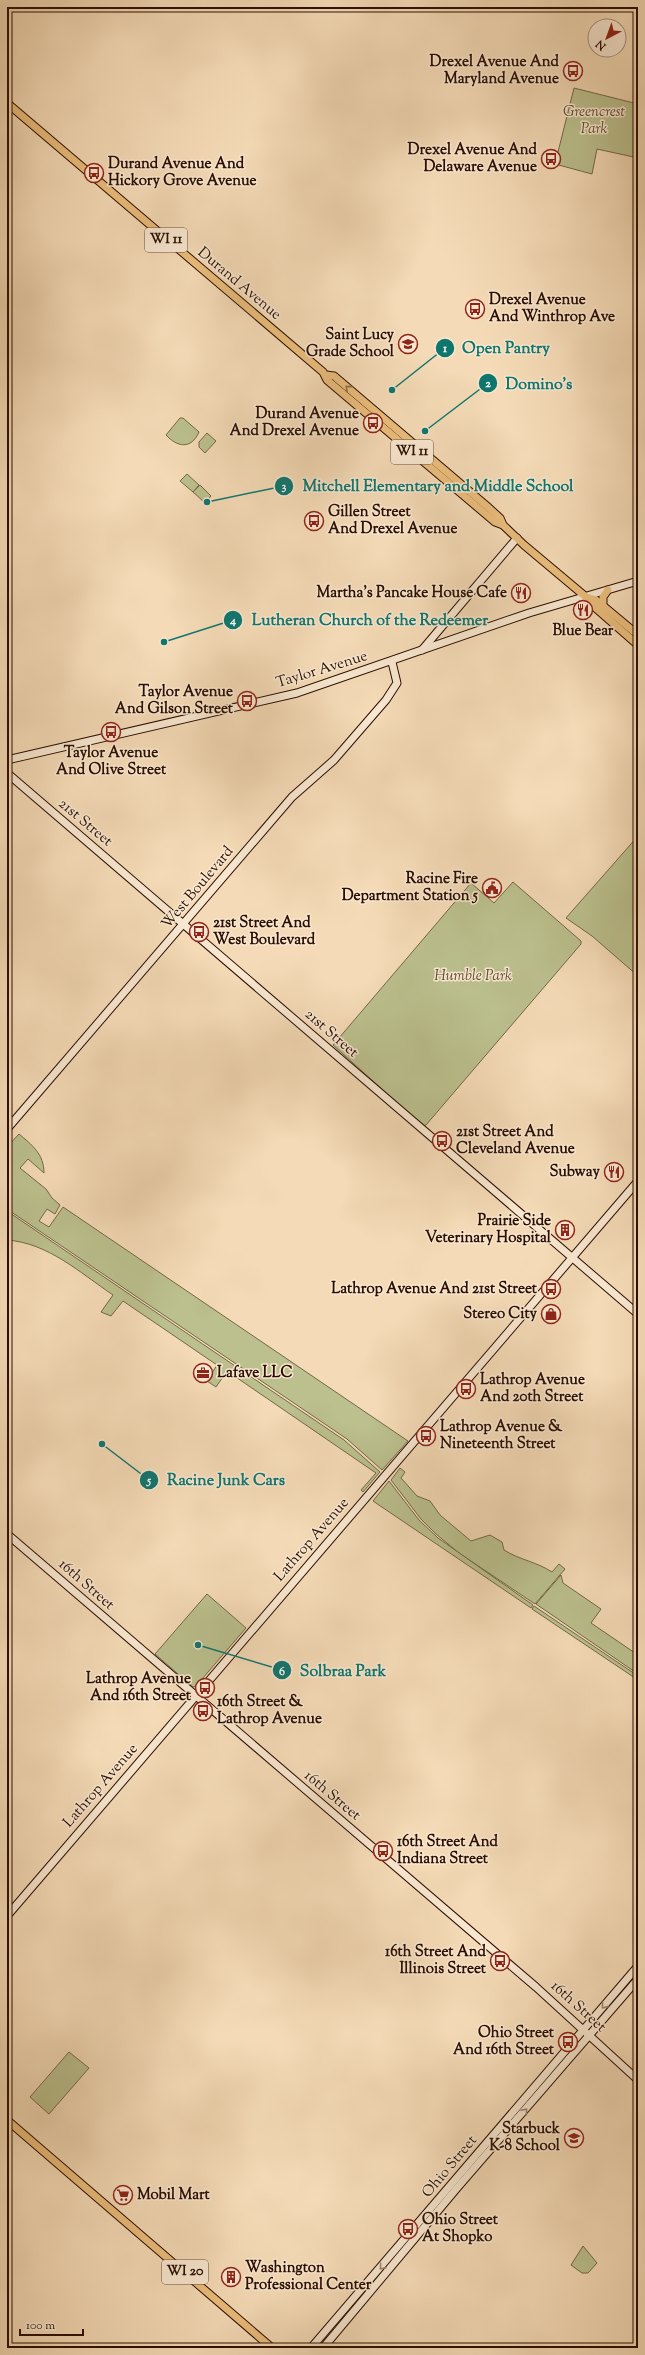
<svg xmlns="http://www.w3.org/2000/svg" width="645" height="2355" viewBox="0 0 645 2355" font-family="'Sorts Mill Goudy',serif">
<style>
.green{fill:#bbc08e;stroke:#736747}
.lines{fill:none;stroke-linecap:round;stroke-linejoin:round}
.secondary-casing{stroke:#2b0e00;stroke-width:9}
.primary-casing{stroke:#2b0e00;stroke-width:9}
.secondary{stroke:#f8e7d0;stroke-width:7}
.primary{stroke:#eabd7b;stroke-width:7}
.oneway{stroke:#946e44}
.oneway2{stroke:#9c8572}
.labels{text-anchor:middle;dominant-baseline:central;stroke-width:3;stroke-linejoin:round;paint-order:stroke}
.shield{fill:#f8e7d0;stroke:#684f3e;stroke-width:1}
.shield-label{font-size:14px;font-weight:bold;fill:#2b0e00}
.poi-label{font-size:15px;font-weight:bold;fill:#2b0e00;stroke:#f8e7d0;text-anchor:end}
.park-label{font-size:15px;font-style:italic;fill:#5d4c32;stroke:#f8e7d0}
.street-label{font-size:15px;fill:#2b0e00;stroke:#f8e7d0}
.leader{fill:none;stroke:#0f766e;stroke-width:1.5}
.callout-dot{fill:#0f766e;stroke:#f8e7d0;stroke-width:1.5}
.mark-label{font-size:12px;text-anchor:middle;font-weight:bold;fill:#fff}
.callout-label{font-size:16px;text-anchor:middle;font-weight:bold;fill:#0f766e;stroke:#f8e7d0;stroke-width:3;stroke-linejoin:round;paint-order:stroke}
</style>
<rect width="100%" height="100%" fill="#f4dab6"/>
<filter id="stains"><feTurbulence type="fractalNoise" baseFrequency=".005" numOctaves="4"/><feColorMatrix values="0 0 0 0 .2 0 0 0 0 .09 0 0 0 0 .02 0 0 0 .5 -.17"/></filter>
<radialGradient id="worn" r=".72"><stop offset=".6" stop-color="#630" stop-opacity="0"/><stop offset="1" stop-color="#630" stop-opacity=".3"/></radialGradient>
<g class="green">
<path d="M 574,88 L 638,104 L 638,158 L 597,149 L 592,174 L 555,164 Z"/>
<path d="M 180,418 L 183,418 L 199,432 C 191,450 177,447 166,435 Z"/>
<path d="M 207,433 L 216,441 L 205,453 L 199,447 L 199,442 Z"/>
<path d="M 187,474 L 199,485 L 193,492 L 180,481 Z"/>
<path d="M 200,485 L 211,496 L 205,503 L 193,492 Z"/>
<path d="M 638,836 L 638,976 L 592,936 L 566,918 Z"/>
<path d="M 513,882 L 581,941 L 581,944 L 426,1125 L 423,1126 L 333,1045 L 471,883 L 494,903 Z"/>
<path d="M 19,1134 C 32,1145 44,1154 44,1173 L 28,1159 L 20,1168 L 46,1189 L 52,1198 L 60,1205 L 55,1214 L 47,1209 L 39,1221 L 49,1227 L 63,1207 L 408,1441 L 382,1470 L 347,1439 L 7,1209 L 7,1147 Z"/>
<path d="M 7,1211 L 344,1440 L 380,1472 L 363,1492 L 361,1490 L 376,1473 L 227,1371 L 216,1387 L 207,1381 L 217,1365 L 123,1301 L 111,1316 L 101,1312 L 113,1295 C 79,1272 48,1243 7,1240 Z"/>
<path d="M 400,1468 L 405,1472 L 401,1478 L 417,1496 L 430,1501 L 440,1515 L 471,1541 L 490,1535 L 502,1542 L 504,1550 C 520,1560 537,1562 552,1572 L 559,1564 L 565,1569 L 535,1604 L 459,1553 L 436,1534 L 421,1519 L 391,1480 Z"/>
<path d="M 389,1481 L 419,1520 L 438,1538 L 533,1605 L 531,1608 L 373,1501 Z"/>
<path d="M 561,1575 L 563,1583 L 601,1609 L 591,1623 L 638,1655 L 638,1674 L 536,1604 Z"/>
<path d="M 207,1594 L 246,1628 L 196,1686 L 193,1687 L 155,1654 Z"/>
<path d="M 534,1606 L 638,1676 L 638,1680 L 532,1609 Z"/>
<path d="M 69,2052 L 89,2068 L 49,2114 L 30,2097 Z"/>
<path d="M 583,2246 L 597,2263 L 588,2273 L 582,2273 L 571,2265 Z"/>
</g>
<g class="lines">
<defs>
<g id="secondary">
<path d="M 422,650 L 517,538"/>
<path d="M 7,760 L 297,693 L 529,613 L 638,581"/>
<path d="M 7,773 L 638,1314"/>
<path d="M 7,1129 L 292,797 L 334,760 L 386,700 L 397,683 L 392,662"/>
<path d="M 7,1534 L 536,1987 L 638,2080"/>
<path d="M 7,1916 L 638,1181"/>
<path d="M 311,2348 L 638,1966"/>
<path d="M 323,2348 L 457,2188 L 638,1979"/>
</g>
<g id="primary">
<path d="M 7,103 L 323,372 L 327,380 L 495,522 L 503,525"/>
<path d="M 326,375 L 334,376 L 489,508 L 500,518 L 503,525 L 524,545 L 586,597 L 590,603 L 638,645"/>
<path d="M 586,597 L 596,600 L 638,635"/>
<path d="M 603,606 L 603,597 L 608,590"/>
<path d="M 7,2120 L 272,2348"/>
</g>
</defs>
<use href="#secondary" class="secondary-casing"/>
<use href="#primary" class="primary-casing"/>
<use href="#secondary" class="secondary"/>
<use href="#primary" class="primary"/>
</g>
<defs><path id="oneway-chevron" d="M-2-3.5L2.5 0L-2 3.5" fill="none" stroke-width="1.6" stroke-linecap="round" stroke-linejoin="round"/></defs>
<use class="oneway" href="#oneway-chevron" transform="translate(348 388) rotate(-140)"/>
<g class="oneway2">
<use href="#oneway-chevron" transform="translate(604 2006) rotate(129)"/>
<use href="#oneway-chevron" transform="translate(525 2111) rotate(-49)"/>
<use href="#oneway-chevron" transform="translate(382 2267) rotate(131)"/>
</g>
<defs>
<symbol id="bus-ring" viewBox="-11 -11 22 22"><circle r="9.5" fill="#f8e7d0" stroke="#8f2418" stroke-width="1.5"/><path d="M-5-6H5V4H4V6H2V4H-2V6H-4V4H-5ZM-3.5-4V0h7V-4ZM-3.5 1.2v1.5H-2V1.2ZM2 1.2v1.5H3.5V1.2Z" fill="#8f2418"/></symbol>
<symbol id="school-ring" viewBox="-11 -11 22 22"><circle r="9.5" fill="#f8e7d0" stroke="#8f2418" stroke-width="1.5"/><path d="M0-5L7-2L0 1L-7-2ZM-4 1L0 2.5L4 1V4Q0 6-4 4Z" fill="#8f2418"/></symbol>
<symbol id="restaurant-ring" viewBox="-11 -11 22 22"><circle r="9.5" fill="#f8e7d0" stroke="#8f2418" stroke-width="1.5"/><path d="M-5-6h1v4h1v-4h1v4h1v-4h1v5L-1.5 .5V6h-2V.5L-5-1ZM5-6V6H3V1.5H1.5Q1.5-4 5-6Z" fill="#8f2418"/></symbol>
<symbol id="civic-ring" viewBox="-11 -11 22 22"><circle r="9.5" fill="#f8e7d0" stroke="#8f2418" stroke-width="1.5"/><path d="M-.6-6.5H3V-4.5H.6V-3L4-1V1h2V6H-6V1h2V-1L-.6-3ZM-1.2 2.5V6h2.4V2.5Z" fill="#8f2418"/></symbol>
<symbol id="building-ring" viewBox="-11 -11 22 22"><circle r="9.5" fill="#f8e7d0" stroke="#8f2418" stroke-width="1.5"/><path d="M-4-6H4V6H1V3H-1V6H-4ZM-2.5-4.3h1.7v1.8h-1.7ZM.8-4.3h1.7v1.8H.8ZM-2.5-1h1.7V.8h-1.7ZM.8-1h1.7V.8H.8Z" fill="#8f2418"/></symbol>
<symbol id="shop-ring" viewBox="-11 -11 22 22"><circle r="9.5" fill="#f8e7d0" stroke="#8f2418" stroke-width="1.5"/><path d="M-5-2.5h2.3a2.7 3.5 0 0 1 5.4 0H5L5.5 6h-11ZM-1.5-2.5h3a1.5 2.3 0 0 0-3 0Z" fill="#8f2418"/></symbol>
<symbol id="office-ring" viewBox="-11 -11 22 22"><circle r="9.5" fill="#f8e7d0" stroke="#8f2418" stroke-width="1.5"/><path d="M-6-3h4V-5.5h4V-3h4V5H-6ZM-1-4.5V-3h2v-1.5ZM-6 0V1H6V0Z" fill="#8f2418"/></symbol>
<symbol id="supermarket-ring" viewBox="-11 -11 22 22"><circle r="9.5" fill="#f8e7d0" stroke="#8f2418" stroke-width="1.5"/><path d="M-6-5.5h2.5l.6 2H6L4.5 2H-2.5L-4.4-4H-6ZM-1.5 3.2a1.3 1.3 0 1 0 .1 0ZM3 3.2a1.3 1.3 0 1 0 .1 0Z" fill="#8f2418"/></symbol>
</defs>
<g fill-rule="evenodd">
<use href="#bus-ring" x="562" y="60" width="22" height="22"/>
<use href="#bus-ring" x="540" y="148" width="22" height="22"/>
<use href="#bus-ring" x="83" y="162" width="22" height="22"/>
<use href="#bus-ring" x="464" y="298" width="22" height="22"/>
<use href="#school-ring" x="397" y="333" width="22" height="22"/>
<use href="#bus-ring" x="362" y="412" width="22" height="22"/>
<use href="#bus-ring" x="303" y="510" width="22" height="22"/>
<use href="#restaurant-ring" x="510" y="582" width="22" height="22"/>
<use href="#restaurant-ring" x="572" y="599" width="22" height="22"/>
<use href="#bus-ring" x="236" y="690" width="22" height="22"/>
<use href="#bus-ring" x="100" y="721" width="22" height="22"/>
<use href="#civic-ring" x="481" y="877" width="22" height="22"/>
<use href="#bus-ring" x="188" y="921" width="22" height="22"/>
<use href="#bus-ring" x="431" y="1130" width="22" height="22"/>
<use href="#restaurant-ring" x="603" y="1161" width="22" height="22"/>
<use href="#building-ring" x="554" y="1219" width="22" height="22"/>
<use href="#bus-ring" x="540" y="1278" width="22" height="22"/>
<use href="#shop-ring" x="540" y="1303" width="22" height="22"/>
<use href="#office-ring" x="192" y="1362" width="22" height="22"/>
<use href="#bus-ring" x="455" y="1378" width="22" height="22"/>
<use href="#bus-ring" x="415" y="1425" width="22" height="22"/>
<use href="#bus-ring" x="194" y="1677" width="22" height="22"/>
<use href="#bus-ring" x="192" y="1700" width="22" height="22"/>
<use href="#bus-ring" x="372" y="1840" width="22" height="22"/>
<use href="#bus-ring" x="489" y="1950" width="22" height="22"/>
<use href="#bus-ring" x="557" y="2031" width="22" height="22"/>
<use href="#school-ring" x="563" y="2127" width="22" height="22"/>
<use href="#supermarket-ring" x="112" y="2184" width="22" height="22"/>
<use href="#bus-ring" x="397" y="2218" width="22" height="22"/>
<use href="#building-ring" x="220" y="2266" width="22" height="22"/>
</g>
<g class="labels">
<g class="shield">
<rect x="145" y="228" width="42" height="24" rx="3"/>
<rect x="391" y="440" width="42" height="24" rx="3"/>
<rect x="162" y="2260" width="46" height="24" rx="3"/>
</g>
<g class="shield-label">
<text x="166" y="240">WI 11</text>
<text x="412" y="452">WI 11</text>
<text x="185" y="2272">WI 20</text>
</g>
<g class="poi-label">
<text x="559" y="62">Drexel Avenue And<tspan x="559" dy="17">Maryland Avenue</tspan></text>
<text x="537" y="150">Drexel Avenue And<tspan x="537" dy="17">Delaware Avenue</tspan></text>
<text x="108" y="164" text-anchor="start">Durand Avenue And<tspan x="108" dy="17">Hickory Grove Avenue</tspan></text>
<text x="489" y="300" text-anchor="start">Drexel Avenue<tspan x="489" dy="17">And Winthrop Ave</tspan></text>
<text x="394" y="335">Saint Lucy<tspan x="394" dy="17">Grade School</tspan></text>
<text x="359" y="414">Durand Avenue<tspan x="359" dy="17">And Drexel Avenue</tspan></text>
<text x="328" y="512" text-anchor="start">Gillen Street<tspan x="328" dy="17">And Drexel Avenue</tspan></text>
<text x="507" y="593">Martha's Pancake House Cafe</text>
<text x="583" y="631" text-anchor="middle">Blue Bear</text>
<text x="233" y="692">Taylor Avenue<tspan x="233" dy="17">And Gilson Street</tspan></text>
<text x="111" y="753" text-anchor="middle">Taylor Avenue<tspan x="111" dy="17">And Olive Street</tspan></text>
<text x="478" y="879">Racine Fire<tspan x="478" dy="17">Department Station 5</tspan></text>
<text x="213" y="923" text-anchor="start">21st Street And<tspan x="213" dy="17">West Boulevard</tspan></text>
<text x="456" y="1132" text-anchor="start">21st Street And<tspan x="456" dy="17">Cleveland Avenue</tspan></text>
<text x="600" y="1172">Subway</text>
<text x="551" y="1221">Prairie Side<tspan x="551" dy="17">Veterinary Hospital</tspan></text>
<text x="537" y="1289">Lathrop Avenue And 21st Street</text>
<text x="537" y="1314">Stereo City</text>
<text x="217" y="1373" text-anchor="start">Lafave LLC</text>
<text x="480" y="1380" text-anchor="start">Lathrop Avenue<tspan x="480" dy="17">And 20th Street</tspan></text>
<text x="440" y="1427" text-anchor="start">Lathrop Avenue &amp;<tspan x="440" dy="17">Nineteenth Street</tspan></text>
<text x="191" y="1679">Lathrop Avenue<tspan x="191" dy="17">And 16th Street</tspan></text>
<text x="217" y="1702" text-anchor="start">16th Street &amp;<tspan x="217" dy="17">Lathrop Avenue</tspan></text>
<text x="397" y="1842" text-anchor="start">16th Street And<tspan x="397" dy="17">Indiana Street</tspan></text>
<text x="486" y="1952">16th Street And<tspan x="486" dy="17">Illinois Street</tspan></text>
<text x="554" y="2033">Ohio Street<tspan x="554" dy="17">And 16th Street</tspan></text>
<text x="560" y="2129">Starbuck<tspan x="560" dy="17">K-8 School</tspan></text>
<text x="137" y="2195" text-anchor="start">Mobil Mart</text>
<text x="422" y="2220" text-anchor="start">Ohio Street<tspan x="422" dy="17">At Shopko</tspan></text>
<text x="245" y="2268" text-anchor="start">Washington<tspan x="245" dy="17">Professional Center</tspan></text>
</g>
<g class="park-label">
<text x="594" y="112">Greencrest<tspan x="594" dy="17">Park</tspan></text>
<text x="473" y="976">Humble Park</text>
</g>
<g class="street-label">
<text transform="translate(239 284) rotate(40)">Durand Avenue</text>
<text transform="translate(322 670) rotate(-17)">Taylor Avenue</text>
<text transform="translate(85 823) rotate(40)">21st Street</text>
<text transform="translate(198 888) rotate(-50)">West Boulevard</text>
<text transform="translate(331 1034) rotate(41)">21st Street</text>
<text transform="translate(312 1540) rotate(-49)">Lathrop Avenue</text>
<text transform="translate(86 1585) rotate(41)">16th Street</text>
<text transform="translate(101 1786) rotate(-49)">Lathrop Avenue</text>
<text transform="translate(332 1796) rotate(40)">16th Street</text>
<text transform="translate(578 2007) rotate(42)">16th Street</text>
<text transform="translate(450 2167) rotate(-50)">Ohio Street</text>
</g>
</g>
<path class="leader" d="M392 390L445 348M425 431L488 383M207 502L284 486M164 642L233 620M102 1444L149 1480M198 1645L282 1670"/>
<g class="callout-dot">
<circle cx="392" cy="390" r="4"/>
<circle cx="425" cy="431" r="4"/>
<circle cx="207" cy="502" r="4"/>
<circle cx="164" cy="642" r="4"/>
<circle cx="102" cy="1444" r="4"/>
<circle cx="198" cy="1645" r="4"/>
<circle cx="445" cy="348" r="10"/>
<circle cx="488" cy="383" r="10"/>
<circle cx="284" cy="486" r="10"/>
<circle cx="233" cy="620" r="10"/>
<circle cx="149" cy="1480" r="10"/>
<circle cx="282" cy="1670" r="10"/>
</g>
<g class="mark-label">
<text x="445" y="352">1</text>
<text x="488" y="387">2</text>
<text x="284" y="490">3</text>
<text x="233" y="624">4</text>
<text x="149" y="1484">5</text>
<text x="282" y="1675">6</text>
</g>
<g class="callout-label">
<text x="506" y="353">Open Pantry</text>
<text x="539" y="389">Domino's</text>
<text x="438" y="491">Mitchell Elementary and Middle School</text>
<text x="370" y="625">Lutheran Church of the Redeemer</text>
<text x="226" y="1485">Racine Junk Cars</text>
<text x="343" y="1676">Solbraa Park</text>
</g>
<rect width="645" height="2355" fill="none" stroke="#f4dab6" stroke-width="24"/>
<rect x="8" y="8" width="629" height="2339" fill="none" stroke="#2b0e00" stroke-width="2"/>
<rect x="12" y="12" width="621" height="2331" fill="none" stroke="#2b0e00"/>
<g transform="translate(607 38) rotate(221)"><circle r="19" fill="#f8e7d0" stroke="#a6907d"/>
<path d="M0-3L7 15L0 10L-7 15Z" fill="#8f2418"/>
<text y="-6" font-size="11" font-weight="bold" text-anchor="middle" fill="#2b0e00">N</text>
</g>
<path d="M20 2329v6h63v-6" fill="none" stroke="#2b0e00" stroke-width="2"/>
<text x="26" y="2329" font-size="12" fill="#2b0e00" stroke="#f8e7d0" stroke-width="3" paint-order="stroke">100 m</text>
<rect width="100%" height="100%" filter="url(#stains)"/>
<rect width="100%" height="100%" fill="url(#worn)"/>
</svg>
